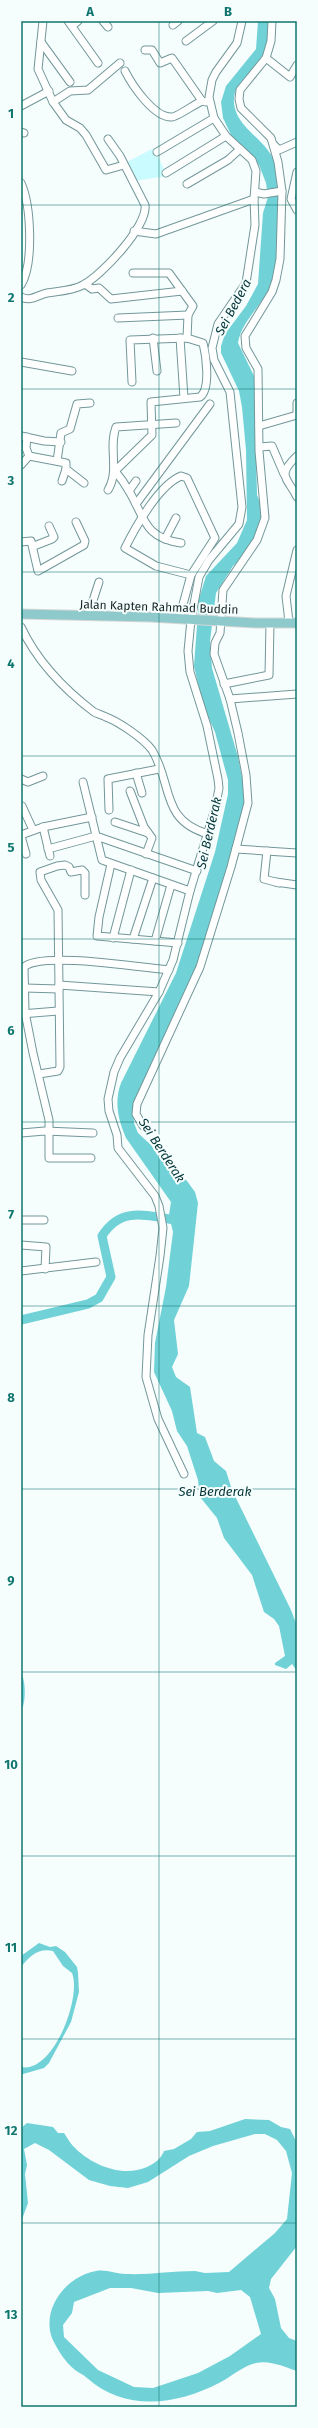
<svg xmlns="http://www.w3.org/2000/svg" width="318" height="2428" viewBox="0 0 318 2428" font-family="'Fira Sans',sans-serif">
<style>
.built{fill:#cafbfe}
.water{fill:#70d2d7;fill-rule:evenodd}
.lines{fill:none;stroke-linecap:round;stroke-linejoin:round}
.river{stroke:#70d2d7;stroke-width:9}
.minor-casing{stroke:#739799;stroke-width:9}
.major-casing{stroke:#d5d7d7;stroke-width:11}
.minor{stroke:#fff;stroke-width:7}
.major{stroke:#8ec9cc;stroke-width:9}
.grid{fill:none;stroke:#0f766e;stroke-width:1;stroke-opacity:0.55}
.labels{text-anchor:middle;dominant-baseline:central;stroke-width:4;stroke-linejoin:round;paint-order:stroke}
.street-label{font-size:12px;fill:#142323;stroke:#f5fdfd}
.water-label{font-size:13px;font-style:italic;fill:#053639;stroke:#f5fdfd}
.neatline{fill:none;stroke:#0f766e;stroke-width:1.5}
.grid-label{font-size:13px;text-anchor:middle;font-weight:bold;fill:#0f766e}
</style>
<rect width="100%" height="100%" fill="#f5fdfd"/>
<path class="built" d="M 154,148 L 167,176 L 134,181 L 125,163 Z"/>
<g class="water">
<path d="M 258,21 L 268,21 C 268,31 268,45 264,54 C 258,70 235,80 234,98 C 232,129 271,139 276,168 C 280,196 282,260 271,286 C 262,305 241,322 238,343 L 254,376 L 257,495 L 262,507 L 261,520 L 249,552 L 233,566 L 216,593 L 210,641 L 212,668 L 238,757 L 246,798 L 223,885 L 219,891 L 220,899 L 202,956 L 133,1108 L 134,1123 L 138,1133 L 151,1145 L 160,1159 L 187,1181 L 195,1192 L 198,1203 L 189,1286 L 174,1320 L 178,1354 L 172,1367 L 176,1377 L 190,1387 L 197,1433 L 205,1437 L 214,1461 L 226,1471 L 232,1490 L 291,1610 L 297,1626 L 297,1671 L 292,1664 L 286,1669 L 275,1665 L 275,1663 L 285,1656 L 279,1626 L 274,1619 L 264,1612 L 252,1575 L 224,1538 L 217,1518 L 200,1497 L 198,1480 L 187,1446 L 177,1431 L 172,1411 L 154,1372 L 155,1343 L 166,1287 L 173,1232 L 169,1215 L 171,1202 L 126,1138 C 118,1119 114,1102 121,1083 L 176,973 L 215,852 L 228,794 L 228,780 L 215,732 L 203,705 L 194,666 L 199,599 L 206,576 L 237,543 L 247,520 L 246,450 L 242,407 L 239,391 L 221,353 L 221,346 L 225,334 L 246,306 L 258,284 L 263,213 L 268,197 L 266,183 L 259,165 L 232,137 L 223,118 L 221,102 L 226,86 L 256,49 Z"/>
<path d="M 21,1673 C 26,1681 26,1703 21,1711 Z"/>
<path d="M 39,1943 L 50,1947 L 56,1946 L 65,1952 L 77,1967 L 78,1973 L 79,1992 L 71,2022 L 49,2063 L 44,2068 L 23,2074 L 21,2074 L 21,2067 C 53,2074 82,1997 72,1973 L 63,1966 L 53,1951 C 38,1948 30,1956 21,1967 L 21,1956 Z"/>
<path d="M 245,2119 L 269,2120 L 281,2127 L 290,2129 L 297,2143 L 297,2246 L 271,2279 L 269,2288 L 275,2299 L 281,2328 L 289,2338 L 297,2341 L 297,2371 C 285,2367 270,2360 256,2363 C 244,2365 231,2377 219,2383 C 177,2405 125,2412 87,2378 C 83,2374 79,2373 75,2370 C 65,2362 57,2349 52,2338 C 41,2308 67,2276 96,2271 C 106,2269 116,2274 126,2274 C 149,2275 172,2271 195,2271 L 205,2273 L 229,2272 L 275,2233 L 287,2219 L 292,2173 L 286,2151 L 277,2140 L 265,2134 L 255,2134 L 213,2146 L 189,2156 L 148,2182 L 128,2188 L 110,2186 L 89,2180 L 49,2150 L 35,2143 L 24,2149 L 27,2165 L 25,2174 L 28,2203 L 21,2222 L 21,2128 L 27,2123 L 53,2127 L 58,2133 L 64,2133 C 67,2137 69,2142 73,2146 C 91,2165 122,2178 147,2167 C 155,2163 161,2159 164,2151 L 174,2149 L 191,2139 L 197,2132 L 210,2131 ZM 110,2288 L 131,2288 L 158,2293 L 208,2291 L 217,2293 L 241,2290 L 250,2297 L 261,2334 L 230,2356 L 198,2373 L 153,2388 L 134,2387 L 98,2370 L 64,2337 L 63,2325 L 72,2313 L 74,2302 Z"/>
</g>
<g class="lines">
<path class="river" d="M 21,1320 L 88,1304 L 99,1298 L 111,1277 L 102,1236 C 122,1204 150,1217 182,1221"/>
<defs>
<g id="minor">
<path d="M 43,21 L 38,69 L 53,102 L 66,120 L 80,128 L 86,135 L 106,170 L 124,165"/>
<path d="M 68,21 L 98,63"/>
<path d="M 103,21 L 108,27"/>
<path d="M 173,25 L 178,21"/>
<path d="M 72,26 L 78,21"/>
<path d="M 186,41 L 213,21"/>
<path d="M 41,42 L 70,82"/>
<path d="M 145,50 L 152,50 L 160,63 L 172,58 L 202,101 L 206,102"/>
<path d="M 266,58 L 290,77 L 297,65"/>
<path d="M 125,71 C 132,85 154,118 172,117 C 177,117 195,104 202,101"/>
<path d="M 53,102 L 70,91 L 88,90 L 120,63"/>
<path d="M 21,106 L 49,91"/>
<path d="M 21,132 L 24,133"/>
<path d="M 274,145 L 279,150 L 297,142"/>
<path d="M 157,152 L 214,118"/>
<path d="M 297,172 L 291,199 L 297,210"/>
<path d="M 166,173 L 226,136"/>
<path d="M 21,183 C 31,205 34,264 21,285"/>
<path d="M 187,184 L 228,160 L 240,149"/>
<path d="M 255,192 L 264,194 L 282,191"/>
<path d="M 134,231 L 156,234 L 254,199"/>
<path d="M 133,273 L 169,273 L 193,306 L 188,315 L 187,338"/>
<path d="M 85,284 L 92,289 L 99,288 L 111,299 L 182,291"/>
<path d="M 21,297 C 31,302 37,295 47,293 C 59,291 72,291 83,285 C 101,276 148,226 145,205 L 120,156 L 108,139"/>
<path d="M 118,318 L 188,315"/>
<path d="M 153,338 L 157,371"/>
<path d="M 180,338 L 184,398"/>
<path d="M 21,362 L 72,371"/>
<path d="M 259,426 L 297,415 L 297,403"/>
<path d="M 21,436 L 44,441 L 61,442"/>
<path d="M 27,437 L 26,448 L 29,456"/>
<path d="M 260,447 L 272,446 L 284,474"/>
<path d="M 297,456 C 276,476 287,477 297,497"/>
<path d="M 57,461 L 61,433 L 70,429 L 77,404 L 90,403"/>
<path d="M 21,465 L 29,456 L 66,463 L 66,469 L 84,483"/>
<path d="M 115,471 L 152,435 L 151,402 L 200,397 C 211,389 206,355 203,343 L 187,338 L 130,340 L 132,382"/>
<path d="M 115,471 C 120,477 125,484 129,491 C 145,518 144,538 181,543"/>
<path d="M 62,481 L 66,469"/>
<path d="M 108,490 C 120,470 108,448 116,427 L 176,423"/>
<path d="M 129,491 L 136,481"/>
<path d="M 136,504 L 210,404"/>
<path d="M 165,539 L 176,518"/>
<path d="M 21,542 L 31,541 L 38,571 L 84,545 L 85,541 L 76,522"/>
<path d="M 34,546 L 52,539 L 54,537 L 49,526"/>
<path d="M 88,616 L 99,582"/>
<path d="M 179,619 L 191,575 L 215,538 L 187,478 L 181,476 C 159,485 136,526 125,548 L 156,566 L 191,575"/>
<path d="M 289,622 L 286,596 L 297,550"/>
<path d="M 21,627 C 37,661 65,690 94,712 C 98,714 102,715 106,717 C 119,722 143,738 152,750 C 173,784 160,820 208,834"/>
<path d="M 224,684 L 269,675 L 270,623"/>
<path d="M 230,699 L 297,694"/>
<path d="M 136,773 L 142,793"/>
<path d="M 21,779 L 28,782 L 43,776"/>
<path d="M 83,782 L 102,860 L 190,891"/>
<path d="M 130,791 L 144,827 L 152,838 L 146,854"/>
<path d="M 22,806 L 33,830"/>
<path d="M 109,810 L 108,779 L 159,769"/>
<path d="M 115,822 L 148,833"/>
<path d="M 43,827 L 50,856"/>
<path d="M 21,835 L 43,827 L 92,817"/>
<path d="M 21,836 L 26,854"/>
<path d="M 48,849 L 96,836 L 197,871"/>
<path d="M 236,849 L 297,853"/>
<path d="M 267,851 L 264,879 L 279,883"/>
<path d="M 111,864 L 99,917 L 97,936 L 178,943"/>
<path d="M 276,882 L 297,885"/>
<path d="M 113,938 L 131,870"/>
<path d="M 133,939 L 153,878"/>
<path d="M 155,941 L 171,885"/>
<path d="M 59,985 L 159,992"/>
<path d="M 25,988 L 59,989"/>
<path d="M 21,1014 L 58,1011"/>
<path d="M 39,1074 L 58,1071 L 60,1067 L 58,910 L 41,880 L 40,872 L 57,866 L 65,865 L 69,867 L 71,872 L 82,870 L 85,873 L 85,895"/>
<path d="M 143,1126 L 136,1114 L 137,1104 L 200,967 L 231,867 L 248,803 L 246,775 L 238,733 L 230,699 L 214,654 L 215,643 L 220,633 L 223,590 L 257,540 L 265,518 L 259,451 L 258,369 L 246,348 L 245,336 L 272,292 L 276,280 L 280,259 L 282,191 L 278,162 L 271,138 L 241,108 L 239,99 L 240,90 L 266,58 L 271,41 L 272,21"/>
<path d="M 21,1133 L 45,1131 L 93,1133"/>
<path d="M 91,1158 L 49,1158 L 49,1120 L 33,1053 L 25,1012 L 24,967 C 41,951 143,968 169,970"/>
<path d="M 21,1220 L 44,1220"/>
<path d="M 21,1245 L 46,1247 L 45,1269"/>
<path d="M 21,1271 L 96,1262"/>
<path d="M 184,1474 L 158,1419 L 146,1377 L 148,1335 L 160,1256 L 163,1228 L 159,1206 L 155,1196 L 118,1148 L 117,1135 L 109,1111 L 108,1099 L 114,1072 L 120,1058 L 159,992 L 173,960 L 190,891 L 215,809 L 219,788 L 218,779 L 207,726 L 190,672 L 188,651 L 191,620 L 199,577 L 209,560 L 239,524 L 242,507 L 230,392 L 214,360 L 212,348 L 218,324 L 246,283 L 255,225 L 254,199 L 256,171 L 252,160 L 226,136 L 214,118 L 209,97 L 212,80 L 216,72 L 237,43 L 242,21"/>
</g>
<path id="major" d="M 21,614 L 150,617 L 255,623 L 297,623"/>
</defs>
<use href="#minor" class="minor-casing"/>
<use href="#major" class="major-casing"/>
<use href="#minor" class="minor"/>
<use href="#major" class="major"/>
</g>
<path class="grid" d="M 159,21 L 159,2407M 21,205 L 297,205M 21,389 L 297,389M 21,572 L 297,572M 21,756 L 297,756M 21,939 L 297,939M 21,1122 L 297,1122M 21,1306 L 297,1306M 21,1489 L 297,1489M 21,1672 L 297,1672M 21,1856 L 297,1856M 21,2039 L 297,2039M 21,2223 L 297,2223"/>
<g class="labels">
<g class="street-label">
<text transform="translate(159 607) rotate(2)">Jalan Kapten Rahmad Buddin</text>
</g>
<g class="water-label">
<text transform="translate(233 307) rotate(-62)">Sei Bedera</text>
<text transform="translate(209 833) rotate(-77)">Sei Berderak</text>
<text transform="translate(162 1150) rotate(57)">Sei Berderak</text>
<text x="215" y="1491">Sei Berderak</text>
</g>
</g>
<rect width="318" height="2428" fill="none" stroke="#f5fdfd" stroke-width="44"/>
<rect x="22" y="22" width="274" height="2384" class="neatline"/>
<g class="grid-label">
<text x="90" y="16">A</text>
<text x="228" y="16">B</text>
<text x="11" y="118">1</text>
<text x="11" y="302">2</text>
<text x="11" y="485">3</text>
<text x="11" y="668">4</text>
<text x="11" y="852">5</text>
<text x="11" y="1035">6</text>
<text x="11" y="1219">7</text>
<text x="11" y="1402">8</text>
<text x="11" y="1585">9</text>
<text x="11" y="1769">10</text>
<text x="11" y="1952">11</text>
<text x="11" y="2135">12</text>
<text x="11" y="2319">13</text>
</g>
</svg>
